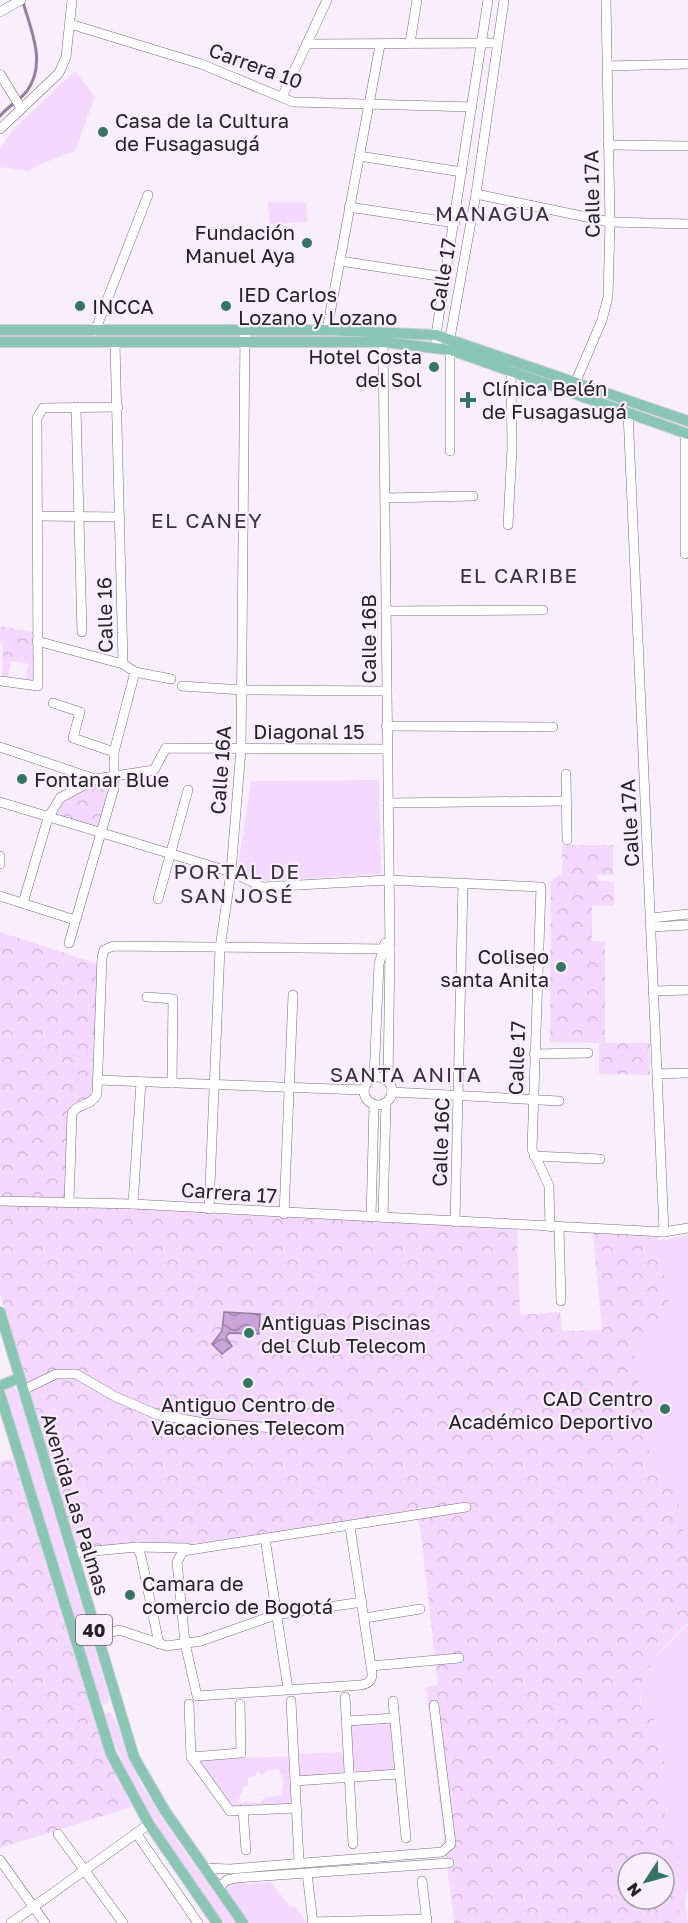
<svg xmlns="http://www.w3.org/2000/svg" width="688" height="1923" viewBox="0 0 688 1923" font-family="'Golos Text',sans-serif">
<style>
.grass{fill:#f4d8ff;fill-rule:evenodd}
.forest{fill:url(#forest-crowns);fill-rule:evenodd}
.water{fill:url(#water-waves);stroke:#987da3;stroke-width:1.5}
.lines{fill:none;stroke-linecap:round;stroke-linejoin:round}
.stream{stroke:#987da3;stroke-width:3}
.minor-casing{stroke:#786f7b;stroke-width:10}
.major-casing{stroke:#d3d3d4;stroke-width:12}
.minor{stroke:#fff;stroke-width:9}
.major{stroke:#8bc5b5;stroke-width:10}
.poi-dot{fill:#367563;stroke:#f8eefc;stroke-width:2}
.labels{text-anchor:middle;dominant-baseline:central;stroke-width:4.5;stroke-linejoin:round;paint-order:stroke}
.shield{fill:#f8eefc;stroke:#645e66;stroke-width:1.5}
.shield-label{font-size:18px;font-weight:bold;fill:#252126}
.street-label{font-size:20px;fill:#252126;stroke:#f8eefc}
.poi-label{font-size:20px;fill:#252126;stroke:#f8eefc;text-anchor:start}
.neighbourhood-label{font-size:21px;letter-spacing:1.5px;fill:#3a323d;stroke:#f8eefc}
</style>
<defs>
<pattern id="forest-crowns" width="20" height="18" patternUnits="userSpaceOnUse" patternTransform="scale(1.5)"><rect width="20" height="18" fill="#f4d8ff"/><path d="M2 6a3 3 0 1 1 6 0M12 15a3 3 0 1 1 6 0" fill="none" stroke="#d1b9da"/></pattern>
<pattern id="water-waves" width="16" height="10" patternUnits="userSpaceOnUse" patternTransform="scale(1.5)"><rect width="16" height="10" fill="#caa4d8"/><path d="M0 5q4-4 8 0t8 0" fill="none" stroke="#a485af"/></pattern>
</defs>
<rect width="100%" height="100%" fill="#f8eefc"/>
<g class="grass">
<path d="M 75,71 L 95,97 L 75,151 L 38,165 L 29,171 L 0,167 L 0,149 L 12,131 Z"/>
<path d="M 268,202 L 306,202 L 307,222 L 270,224 Z"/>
<path d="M 379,780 L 381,874 L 265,881 L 238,868 L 251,781 Z"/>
<path d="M 688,1235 L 688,1557 L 674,1473 L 653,1476 L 633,1345 L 670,1309 L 657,1241 Z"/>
<path d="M 13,1386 L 19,1395 L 109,1697 L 109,1702 L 105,1705 L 99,1700 L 6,1393 L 7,1388 Z"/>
<path d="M 688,1624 L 688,1885 L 685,1904 L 688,1923 L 686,1923 L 675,1905 L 644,1759 L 640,1683 L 654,1659 Z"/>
<path d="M 109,1711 C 116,1716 133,1769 140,1782 C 167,1831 204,1877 236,1923 L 224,1923 C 178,1856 129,1793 104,1715 Z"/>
<path d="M 391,1722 L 395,1771 L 352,1774 L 350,1724 Z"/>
<path d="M 245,1752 L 246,1758 L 290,1756 L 293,1804 L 232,1808 L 197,1759 ZM 278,1769 L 284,1781 L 281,1795 L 264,1798 L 260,1803 L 244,1802 L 242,1804 L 238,1802 L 243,1788 L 248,1785 L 248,1777 L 255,1776 L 258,1770 L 262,1775 L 266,1771 Z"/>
<path d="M 344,1752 L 345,1774 L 298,1777 L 297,1754 Z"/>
<path d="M 243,1881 L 246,1884 L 271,1882 L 290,1907 L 295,1906 L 307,1923 L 249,1923 L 225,1887 L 229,1883 Z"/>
</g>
<g class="forest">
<path d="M 0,626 L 33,632 L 34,683 L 26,681 L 28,664 L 11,661 L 8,678 L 2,677 L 3,644 L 0,643 Z"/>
<path d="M 111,778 L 112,788 L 98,831 L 51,817 C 66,793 83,786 111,778 Z"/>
<path d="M 562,845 L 613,845 L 613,875 L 597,875 L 597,881 L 614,882 L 614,906 L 592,906 L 592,941 L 605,941 L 605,1043 L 650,1043 L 650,1075 L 599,1074 L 599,1043 L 550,1042 L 551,881 L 562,873 Z"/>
<path d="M 0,932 L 98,964 L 93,1093 L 92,1096 L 76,1103 L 66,1199 L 0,1198 Z"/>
<path d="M 0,1205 L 134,1207 L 517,1229 L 520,1315 L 560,1312 L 562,1331 L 602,1330 L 593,1233 L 657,1237 L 670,1309 L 633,1346 L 653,1475 L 674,1472 L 688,1557 L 688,1623 C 667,1642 640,1668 640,1698 C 640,1709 643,1716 654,1719 L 658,1750 L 665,1764 L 658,1798 L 678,1850 L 675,1905 L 686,1923 L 454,1923 L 426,1687 L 438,1685 L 421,1533 L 416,1512 L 184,1545 L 76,1550 L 0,1293 ZM 628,1863 L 664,1863 L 664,1899 L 628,1899 Z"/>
<path d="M 13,1458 L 106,1757 L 132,1807 L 0,1848 L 0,1462 Z"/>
</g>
<path class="water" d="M 224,1312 L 260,1314 L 259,1334 L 229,1333 L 226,1337 L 232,1346 L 222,1354 L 212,1344 L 222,1331 Z"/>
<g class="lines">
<path class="stream" d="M 0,116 C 8,106 20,100 27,91 C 47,63 31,31 23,2"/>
<defs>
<g id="minor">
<path d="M 0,12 L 21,0"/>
<path d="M 70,24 L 201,64 L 293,102 L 472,107"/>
<path d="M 410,43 L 417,0"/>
<path d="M 307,44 L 496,43"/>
<path d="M 607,66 L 688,64"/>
<path d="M 0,74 L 21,108"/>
<path d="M 282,97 L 327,0"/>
<path d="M 0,129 L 59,73 L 66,57 L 72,0"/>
<path d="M 608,145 L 688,146"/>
<path d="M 359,156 L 462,172"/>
<path d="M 476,194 L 610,222 L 688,224"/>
<path d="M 349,207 L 455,223"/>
<path d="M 340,261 L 445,277"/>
<path d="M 327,330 L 380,45"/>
<path d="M 95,331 L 148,195"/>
<path d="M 383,342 L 390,949 L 388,1081"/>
<path d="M 437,347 L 436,335 L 488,0"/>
<path d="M 576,381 L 602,320 L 608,297 L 610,222 L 606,0"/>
<path d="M 76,407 L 82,632"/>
<path d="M 628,412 L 664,1232"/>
<path d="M 450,451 L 450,338 L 476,194 L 504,0"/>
<path d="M 386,498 L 473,496"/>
<path d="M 37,516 L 120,517"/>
<path d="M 508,525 L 512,448 L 511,371"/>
<path d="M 685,554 L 685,433"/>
<path d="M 386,611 L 543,610"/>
<path d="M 37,641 L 123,664"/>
<path d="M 135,672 L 171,679"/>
<path d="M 1,681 L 38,686 L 37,418 L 43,408 L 118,407"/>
<path d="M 182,686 L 242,690 L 386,691"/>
<path d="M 53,703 L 80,712 L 73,738 L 114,752"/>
<path d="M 386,726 L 553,727"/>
<path d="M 0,747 L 95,779"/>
<path d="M 566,774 L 567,840"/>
<path d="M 0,802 L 231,872 L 263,887 L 388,880 L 541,887 L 532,1149 L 549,1186 L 550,1227"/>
<path d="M 388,803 L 565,801"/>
<path d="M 0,856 L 0,864"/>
<path d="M 0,896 L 75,920"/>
<path d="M 158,899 L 188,790"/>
<path d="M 23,903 L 48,818 L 60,798 L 95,779 L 154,770 L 166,748 L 387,749"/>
<path d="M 651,918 L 688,914"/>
<path d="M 651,927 L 688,925"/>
<path d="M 69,943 L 114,788 L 114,752 L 135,672 L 123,664 L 115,343"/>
<path d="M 653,991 L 688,990"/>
<path d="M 147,997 L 173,999 L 172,1083"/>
<path d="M 534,1054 L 588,1053"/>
<path d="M 657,1074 L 688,1073"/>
<circle cx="378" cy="1091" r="14"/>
<path d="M 374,1077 L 379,964 L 385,943"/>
<path d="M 98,1080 L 363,1090"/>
<path d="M 392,1092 L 559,1101"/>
<path d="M 534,1156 L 600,1159"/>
<path d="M 0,1201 L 133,1204 L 664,1232 L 688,1228"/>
<path d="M 69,1202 L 72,1113 C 79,1102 91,1107 97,1094 L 102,958 L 104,950 L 113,946 L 390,949"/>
<path d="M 133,1204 L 141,1082"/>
<path d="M 209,1209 L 220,948 L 231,872 L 241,749 L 245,331"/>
<path d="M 284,1214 L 293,995"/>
<path d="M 371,1217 L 374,1105"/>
<path d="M 383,1217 L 386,1103"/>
<path d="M 455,1222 L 463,884"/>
<path d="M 559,1227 L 561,1301"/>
<path d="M 23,1390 L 56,1374 L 76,1374 L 116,1397 L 158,1415 L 205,1423 L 300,1430"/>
<path d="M 350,1527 L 371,1666 C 373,1676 373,1683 361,1685 L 197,1696 L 185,1643 L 177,1562 L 183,1551 L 466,1507"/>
<path d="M 265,1538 L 288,1689"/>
<path d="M 137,1547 L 187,1548"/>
<path d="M 72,1553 L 137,1547 L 141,1556 L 159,1644"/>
<path d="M 365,1618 L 420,1609"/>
<path d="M 96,1637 L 119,1630 L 167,1646 L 201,1641 L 275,1615 L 362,1602"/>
<path d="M 371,1666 L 459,1658"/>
<path d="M 345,1697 L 353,1844"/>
<path d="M 291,1701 L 299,1861"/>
<path d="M 393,1701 L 406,1838"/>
<path d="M 189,1704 L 191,1757 L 230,1811 L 296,1808"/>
<path d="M 347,1721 L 394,1718"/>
<path d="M 191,1757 L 241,1753 L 240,1704"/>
<path d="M 295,1781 L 398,1774"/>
<path d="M 243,1810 L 246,1850"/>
<path d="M 136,1833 L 198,1923"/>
<path d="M 58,1834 L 123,1923"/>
<path d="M 0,1860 L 45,1923"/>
<path d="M 204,1868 L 230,1869 L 442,1852 L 451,1844 L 434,1705"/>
<path d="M 307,1873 L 313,1923"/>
<path d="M 422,1881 L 427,1923"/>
<path d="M 218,1888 L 227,1880 L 236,1878 L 449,1863"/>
<path d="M 312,1922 L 427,1919"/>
<path d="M 11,1923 L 149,1824"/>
</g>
<g id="major">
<path d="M 0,330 L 327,330 L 436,335 L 688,421"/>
<path d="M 0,342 L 383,342 L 451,350 L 688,434"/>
<path d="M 0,1312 L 134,1757 L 165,1811 L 243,1923"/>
<path d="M 0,1386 L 19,1378"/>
<path d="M 0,1394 L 111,1754 L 149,1824 L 217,1923"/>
</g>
</defs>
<use href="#minor" class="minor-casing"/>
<use href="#major" class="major-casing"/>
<use href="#minor" class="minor"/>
<use href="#major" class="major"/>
</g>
<g class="poi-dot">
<circle cx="103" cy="132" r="6"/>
<circle cx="307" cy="243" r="6"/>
<circle cx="80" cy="306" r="6"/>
<circle cx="226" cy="306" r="6"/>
<circle cx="434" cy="367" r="6"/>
<path d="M465 391h6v6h6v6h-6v6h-6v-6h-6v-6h6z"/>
<circle cx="22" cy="779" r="6"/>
<circle cx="561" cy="967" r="6"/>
<circle cx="249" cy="1333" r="6"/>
<circle cx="248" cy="1383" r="6"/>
<circle cx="665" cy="1409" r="6"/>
<circle cx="130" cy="1595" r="6"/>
</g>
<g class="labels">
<rect class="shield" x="76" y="1615" width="36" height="30" rx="4.5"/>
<g class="shield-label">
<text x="94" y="1630">40</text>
</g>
<g class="street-label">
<text transform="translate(256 65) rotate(20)">Carrera 10</text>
<text transform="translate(591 194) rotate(-91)">Calle 17A</text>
<text transform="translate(442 275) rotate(-80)">Calle 17</text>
<text transform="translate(104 615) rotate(-91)">Calle 16</text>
<text transform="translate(368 639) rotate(-90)">Calle 16B</text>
<text x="309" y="731">Diagonal 15</text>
<text transform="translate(220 770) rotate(-86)">Calle 16A</text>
<text transform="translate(629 823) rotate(-93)">Calle 17A</text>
<text transform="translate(516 1058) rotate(-88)">Calle 17</text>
<text transform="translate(440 1142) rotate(-88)">Calle 16C</text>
<text transform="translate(229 1192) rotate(4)">Carrera 17</text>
<text transform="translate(76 1504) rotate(73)">Avenida Las Palmas</text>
</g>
<g class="poi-label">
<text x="115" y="120">Casa de la Cultura<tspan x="115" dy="23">de Fusagasugá</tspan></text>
<text x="295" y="232" text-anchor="end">Fundación<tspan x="295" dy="23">Manuel Aya</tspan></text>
<text x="238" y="294">IED Carlos<tspan x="238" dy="23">Lozano y Lozano</tspan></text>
<text x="92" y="306">INCCA</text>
<text x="422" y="356" text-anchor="end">Hotel Costa<tspan x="422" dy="23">del Sol</tspan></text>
<text x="482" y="388">Clínica Belén<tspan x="482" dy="23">de Fusagasugá</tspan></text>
<text x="34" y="779">Fontanar Blue</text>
<text x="549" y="956" text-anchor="end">Coliseo<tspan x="549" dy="23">santa Anita</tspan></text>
<text x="261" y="1322">Antiguas Piscinas<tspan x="261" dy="23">del Club Telecom</tspan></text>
<text x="653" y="1398" text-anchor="end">CAD Centro<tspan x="653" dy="23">Académico Deportivo</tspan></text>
<text x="248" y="1404" text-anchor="middle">Antiguo Centro de<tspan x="248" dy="23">Vacaciones Telecom</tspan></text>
<text x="142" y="1583">Camara de<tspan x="142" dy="23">comercio de Bogotá</tspan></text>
</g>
<g class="neighbourhood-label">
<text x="493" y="213">MANAGUA</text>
<text x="207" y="520">EL CANEY</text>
<text x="519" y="575">EL CARIBE</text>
<text x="237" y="871">PORTAL DE<tspan x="237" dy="24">SAN JOSÉ</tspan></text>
<text x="406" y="1074">SANTA ANITA</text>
</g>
</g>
<g transform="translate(646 1881) rotate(234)"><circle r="28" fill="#f8eefc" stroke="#a49ca6" stroke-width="1.5"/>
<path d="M0-4.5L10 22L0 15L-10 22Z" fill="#367563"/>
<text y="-9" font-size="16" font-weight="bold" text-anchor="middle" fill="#252126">N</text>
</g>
</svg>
